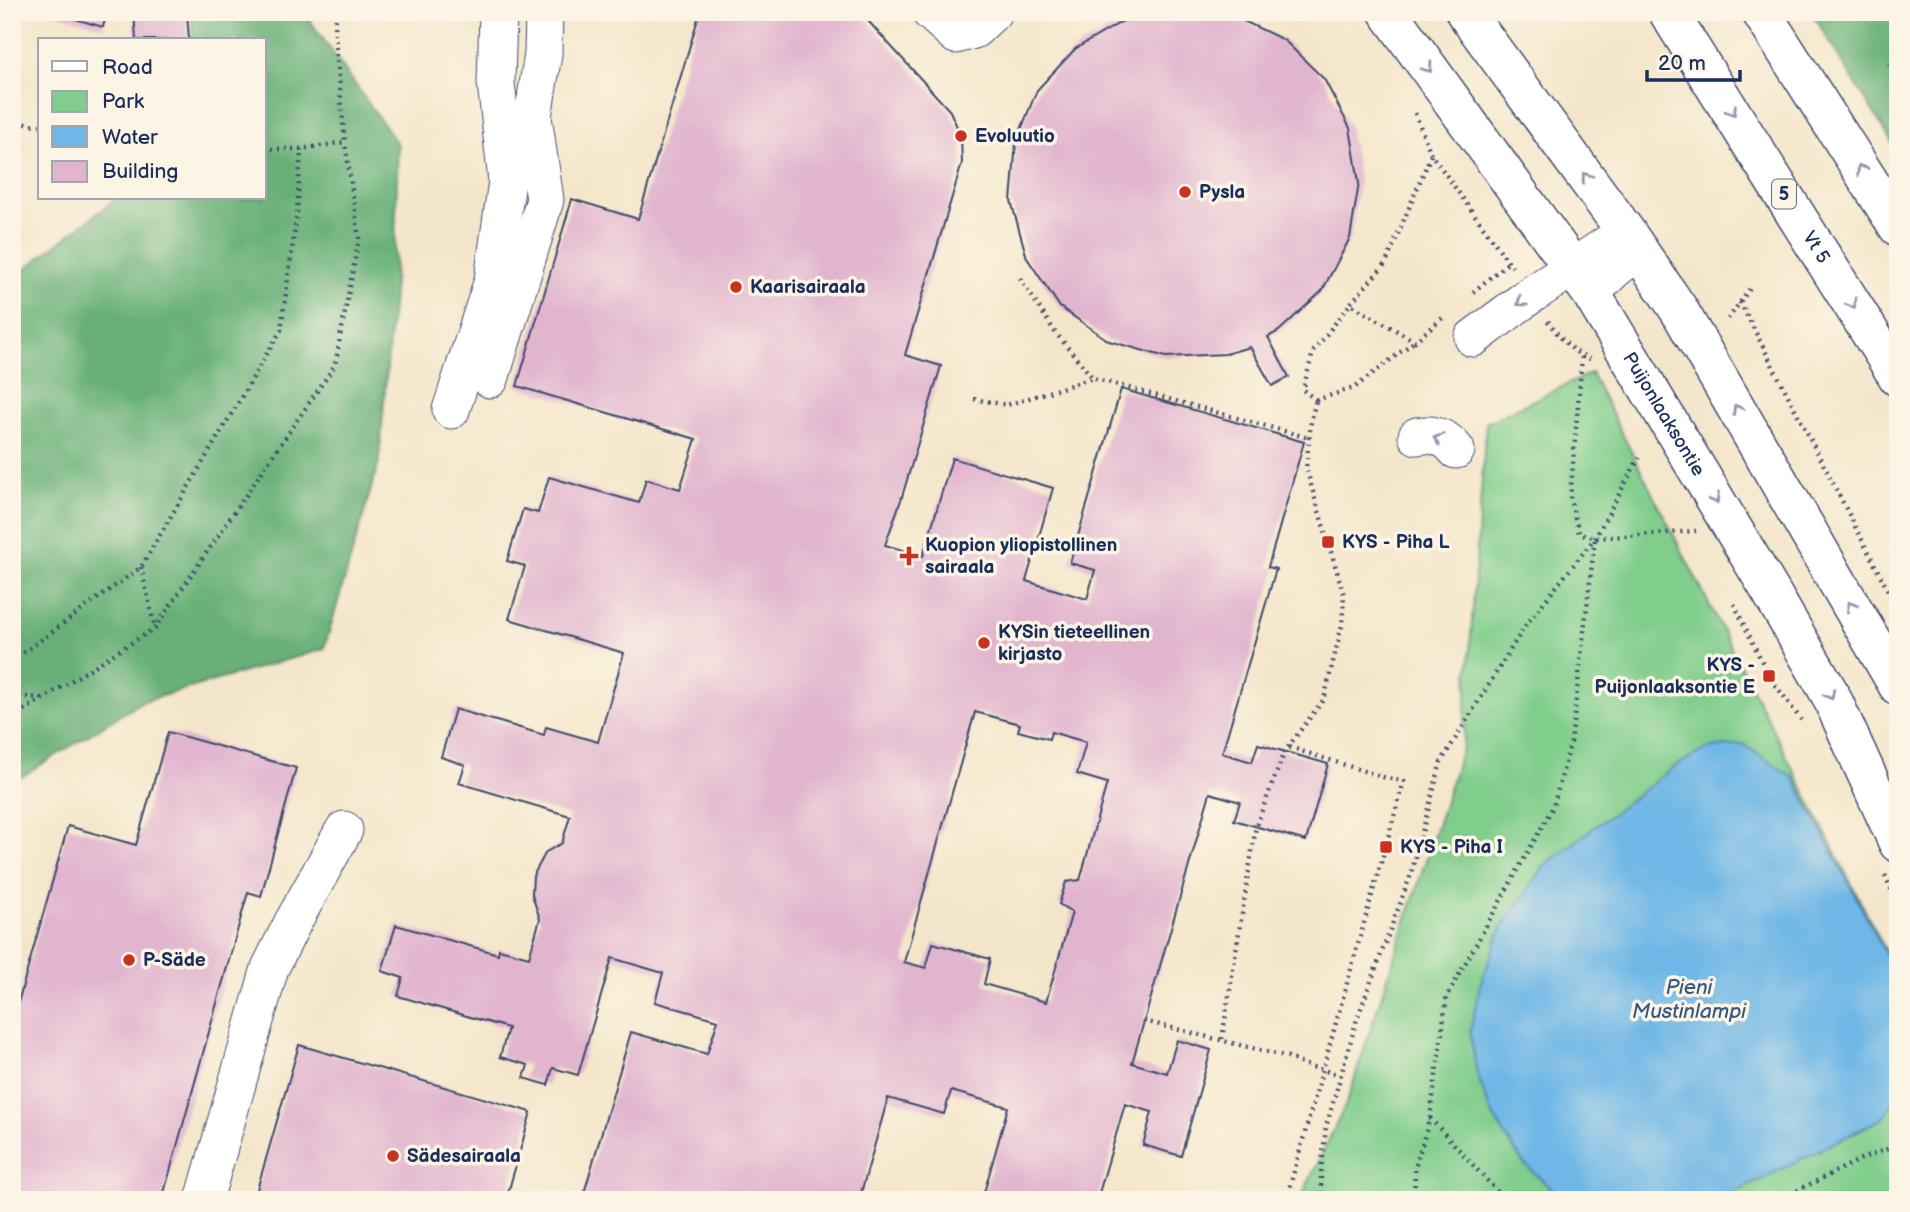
<svg xmlns="http://www.w3.org/2000/svg" width="1910" height="1212" viewBox="0 0 1910 1212" font-family="'Balsamiq Sans',sans-serif">
<style>
.green{fill:#80cd8c;stroke:#4e7e75;stroke-width:2}
.forest{fill:#68b078;stroke:#42706b;stroke-width:2}
.water{fill:#6eb7e6;stroke:#4473a2;stroke-width:2}
.building{fill:#e2b5cf;fill-rule:evenodd}
.lines{fill:none;stroke-linecap:round;stroke-linejoin:round}
.minor-casing{stroke:#3c4a6e;stroke-width:39}
.major-casing{stroke:#3c4a6e;stroke-width:41}
.highway-casing{stroke:#3c4a6e;stroke-width:41}
.path{stroke:#3c4a6e;stroke-width:4.5;stroke-dasharray:2 5;stroke-linecap:butt}
.minor{stroke:#fff;stroke-width:37}
.major{stroke:#fff;stroke-width:38}
.highway{stroke:#fff;stroke-width:38}
.oneway{stroke:#8d97ae}
.poi-dot{fill:#c8321e;stroke:#fcf5e5;stroke-width:2.5}
.labels{text-anchor:middle;dominant-baseline:central;stroke-width:7;stroke-linejoin:round;paint-order:stroke}
.shield{fill:#fcf5e5;stroke:#5e6a86;stroke-width:2}
.shield-label{font-size:18px;font-weight:bold;fill:#1b2f5e}
.poi-label{font-size:19px;font-weight:bold;fill:#1b2f5e;stroke:#fcf5e5;text-anchor:start}
.street-label{font-size:19px;fill:#1b2f5e;stroke:#fcf5e5}
.water-label{font-size:21px;font-style:italic;fill:#345887;stroke:#fcf5e5}
</style>
<rect width="100%" height="100%" fill="#fcf5e5"/>
<filter id="ink" filterUnits="userSpaceOnUse"><feTurbulence type="fractalNoise" baseFrequency=".0143" numOctaves="2"/><feDisplacementMap in="SourceGraphic" scale="14" xChannelSelector="R" yChannelSelector="G"/><feConvolveMatrix kernelMatrix="1 2 1 2 8 2 1 2 1" color-interpolation-filters="sRGB"/></filter>
<filter id="wash" filterUnits="userSpaceOnUse"><feTurbulence type="fractalNoise" baseFrequency=".00686" numOctaves="4" result="noise"/><feDisplacementMap in="SourceGraphic" scale="28" xChannelSelector="R" yChannelSelector="G"/><feGaussianBlur stdDeviation="1.57" result="paint"/><feColorMatrix in="noise" values="0 0 0 0 0 0 0 0 0 0 0 0 0 0 0 0 0 1.4 0 .05"/><feComposite in="paint" operator="in"/></filter>
<g filter="url(#wash)">
<rect width="100%" height="100%" fill="#f4e6ca"/>
<path class="green" d="M 1591,373 L 1898,975 L 1898,1200 L 1300,1200 L 1347,1102 L 1463,746 L 1486,423 Z"/>
<g class="forest">
<path d="M 191,12 L 304,12 L 398,145 L 394,282 L 379,462 L 324,649 L 141,702 L 12,783 L 12,279 L 117,198 L 264,198 L 264,40 L 193,40 Z"/>
<path d="M 1811,12 L 1898,12 L 1898,152 Z"/>
</g>
<path class="water" d="M 1743,744 L 1794,778 L 1898,977 L 1898,1096 L 1883,1118 L 1720,1200 L 1564,1200 L 1523,1163 L 1492,1114 L 1477,1075 L 1470,1031 L 1480,985 L 1502,927 L 1546,864 L 1674,767 L 1706,749 Z"/>
<g id="blocks">
<g class="building">
<path d="M 51,12 L 107,12 L 103,27 Z"/>
<path d="M 134,12 L 187,12 L 189,40 L 136,40 Z"/>
<path d="M 700,12 L 860,12 L 950,111 L 961,136 L 962,163 L 905,355 L 941,366 L 901,500 L 885,545 L 923,556 L 952,458 L 1053,488 L 1026,581 L 1087,599 L 1095,570 L 1070,563 L 1121,389 L 1304,442 L 1268,567 L 1276,569 L 1222,753 L 1252,762 L 1258,744 L 1328,764 L 1306,841 L 1234,820 L 1240,802 L 1210,793 L 1132,1063 L 1167,1073 L 1177,1040 L 1211,1050 L 1181,1156 L 1143,1145 L 1152,1112 L 1125,1104 L 1097,1200 L 982,1200 L 1008,1107 L 951,1091 L 944,1114 L 888,1098 L 859,1200 L 582,1200 L 631,1032 L 707,1054 L 718,1020 L 655,1002 L 663,973 L 612,958 L 578,1075 L 553,1068 L 548,1085 L 524,1078 L 528,1065 L 500,1057 L 508,1028 L 398,996 L 403,978 L 382,971 L 396,925 L 498,954 L 499,949 L 529,957 L 540,919 L 532,895 L 533,876 L 546,852 L 562,843 L 570,816 L 459,783 L 465,765 L 441,757 L 455,709 L 544,735 L 546,727 L 598,742 L 624,653 L 509,619 L 525,566 L 507,561 L 523,509 L 538,513 L 549,477 L 639,503 L 646,479 L 680,489 L 696,439 L 517,386 L 572,199 L 638,219 ZM 975,712 L 1020,724 L 1018,731 L 1049,739 L 1051,732 L 1086,742 L 1077,774 L 1107,783 L 1080,880 L 1066,882 L 1059,904 L 1072,912 L 1046,1002 L 984,984 L 990,959 L 933,943 L 926,968 L 904,962 Z"/>
<path d="M 1164,12 L 1201,12 L 1233,16 L 1284,40 L 1324,79 L 1350,128 L 1359,183 L 1350,238 L 1322,291 L 1279,331 L 1268,337 L 1289,377 L 1272,386 L 1250,347 L 1225,354 L 1166,357 L 1109,341 L 1060,307 L 1027,258 L 1011,201 L 1016,142 L 1037,90 L 1075,49 L 1123,21 Z"/>
<path d="M 168,732 L 296,768 L 261,896 L 248,892 L 162,1200 L 12,1200 L 12,1024 L 68,826 L 136,845 Z"/>
<path d="M 299,1045 L 531,1112 L 506,1200 L 254,1200 Z"/>
</g>
</g>
</g>
<g filter="url(#ink)">
<use href="#blocks" fill-opacity="0" stroke="#3c4a6e" stroke-width="2"/>
<g class="lines">
<defs>
<g id="minor">
<path d="M 930,12 L 956,35 L 974,30 L 993,12"/>
<path d="M 1591,293 L 1614,270 L 1639,250"/>
<path d="M 1473,338 L 1528,297 L 1626,232"/>
<path d="M 490,379 L 545,200 L 533,117 L 543,54 L 544,12"/>
<path d="M 451,410 L 493,280 L 507,181 L 496,83 L 498,12"/>
<path d="M 1417,436 C 1433,433 1446,437 1456,450"/>
<path d="M 204,1200 L 270,968 L 293,922 L 344,830"/>
</g>
<g id="major">
<path id="s1" d="M 1388,12 L 1591,293 L 1771,592 L 1830,694 L 1898,843"/>
<path d="M 1465,12 L 1626,232 L 1679,310 L 1898,686"/>
</g>
<g id="highway">
<path id="s2" d="M 1668,12 L 1898,377"/>
<path d="M 1761,12 L 1898,227"/>
</g>
</defs>
<use href="#minor" class="minor-casing"/>
<use href="#major" class="major-casing"/>
<use href="#highway" class="highway-casing"/>
<g class="path">
<path d="M 1889,66 L 1898,51"/>
<path d="M 1415,113 L 1431,154 L 1512,267"/>
<path d="M 12,118 L 29,124 L 40,125"/>
<path d="M 264,149 L 301,149 L 345,142 L 335,35 L 336,12"/>
<path d="M 1431,155 L 1386,263 L 1350,304 L 1415,341 L 1445,316"/>
<path d="M 1020,278 L 1055,332 L 1093,378 L 1309,438"/>
<path d="M 1473,292 L 1509,262"/>
<path d="M 1740,302 L 1898,610"/>
<path d="M 1728,319 L 1751,287"/>
<path d="M 1548,321 C 1558,335 1573,354 1590,359"/>
<path d="M 1582,357 L 1570,499 L 1579,533 L 1595,538 L 1696,531"/>
<path d="M 974,399 L 1007,405 L 1093,378"/>
<path d="M 1316,400 L 1354,388 L 1415,341"/>
<path d="M 1316,400 L 1303,390 L 1313,352 L 1350,304"/>
<path d="M 141,567 L 155,628"/>
<path d="M 1734,604 L 1769,676 L 1801,720"/>
<path d="M 12,661 L 141,567 L 281,330 L 297,213 L 301,149"/>
<path d="M 12,696 L 43,698"/>
<path d="M 12,718 L 155,628 L 335,365 L 359,238 L 345,142"/>
<path d="M 1885,875 L 1898,905"/>
<path d="M 1144,1021 L 1288,1057 L 1302,1064 L 1340,1075"/>
<path d="M 1222,1039 L 1256,826 L 1285,751 L 1324,699 L 1342,625 L 1344,595 L 1306,468 L 1311,421 L 1316,400"/>
<path d="M 1430,1118 L 1505,1200"/>
<path d="M 1286,1200 L 1404,781 L 1386,778 L 1289,747"/>
<path d="M 1321,1200 L 1321,1172 L 1326,1127 L 1357,1019 L 1411,874 L 1441,762 L 1525,626 L 1595,538 L 1640,456"/>
<path d="M 1414,1200 L 1415,1168 L 1430,1118 L 1447,996 L 1553,807 L 1571,742 L 1595,538"/>
<path d="M 1778,1200 L 1861,1159 L 1898,1145"/>
</g>
<use href="#minor" class="minor"/>
<use href="#major" class="major"/>
<use href="#highway" class="highway"/>
</g>
<defs><path id="oneway-chevron" d="M-2-3.5L2.5 0L-2 3.5" fill="none" stroke-width="1.6" stroke-linecap="round" stroke-linejoin="round" transform="scale(1.75)"/></defs>
<g class="oneway">
<use href="#oneway-chevron" transform="translate(1428 68) rotate(54)"/>
<use href="#oneway-chevron" transform="translate(1732 111) rotate(58)"/>
<use href="#oneway-chevron" transform="translate(1861 169) rotate(-123)"/>
<use href="#oneway-chevron" transform="translate(1586 177) rotate(-126)"/>
<use href="#oneway-chevron" transform="translate(1521 302) rotate(144)"/>
<use href="#oneway-chevron" transform="translate(1852 304) rotate(58)"/>
<use href="#oneway-chevron" transform="translate(1737 409) rotate(-120)"/>
<use href="#oneway-chevron" transform="translate(1438 439) rotate(-161)"/>
<use href="#oneway-chevron" transform="translate(1715 499) rotate(59)"/>
<use href="#oneway-chevron" transform="translate(1851 606) rotate(-120)"/>
<use href="#oneway-chevron" transform="translate(1830 695) rotate(63)"/>
</g>
</g>
<g class="poi-dot">
<circle cx="961" cy="136" r="7"/>
<circle cx="1185" cy="192" r="7"/>
<circle cx="736" cy="287" r="7"/>
<rect x="1321" y="535" width="14" height="14" rx="3.5"/>
<path d="M905.5 545.5h7v7h7v7h-7v7h-7v-7h-7v-7h7z"/>
<circle cx="984" cy="643" r="7"/>
<rect x="1762" y="669" width="14" height="14" rx="3.5"/>
<rect x="1379" y="840" width="14" height="14" rx="3.5"/>
<circle cx="129" cy="960" r="7"/>
<circle cx="393" cy="1156" r="7"/>
</g>
<g class="labels">
<rect class="shield" x="1772" y="179.5" width="24" height="29" rx="5"/>
<g class="shield-label">
<text x="1784" y="194">5</text>
</g>
<g class="poi-label">
<text x="975" y="136">Evoluutio</text>
<text x="1199" y="192">Pysla</text>
<text x="750" y="287">Kaarisairaala</text>
<text x="1342" y="542">KYS - Piha L</text>
<text x="925" y="545">Kuopion yliopistollinen<tspan x="925" dy="22">sairaala</tspan></text>
<text x="998" y="632">KYSin tieteellinen<tspan x="998" dy="22">kirjasto</tspan></text>
<text x="1755" y="665" text-anchor="end">KYS -<tspan x="1755" dy="22">Puijonlaaksontie E</tspan></text>
<text x="1400" y="847">KYS - Piha I</text>
<text x="143" y="960">P-Säde</text>
<text x="407" y="1156">Sädesairaala</text>
</g>
<g class="street-label">
<text stroke="none"><textPath href="#s2" startOffset="278">Vt 5</textPath></text>
<text stroke="none"><textPath href="#s1" startOffset="488">Puijonlaaksontie</textPath></text>
</g>
<g class="water-label">
<text x="1689" y="987">Pieni<tspan x="1689" dy="24">Mustinlampi</tspan></text>
</g>
</g>
<rect width="1910" height="1212" fill="none" stroke="#fcf5e5" stroke-width="42"/>
<rect x="38" y="38" width="228" height="161" fill="#fcf5e5" stroke="#a2a6af" stroke-width="2"/>
<rect x="52" y="61" width="35" height="10" fill="#ffffff" stroke="#a2a6af" stroke-width="2"/>
<text x="102" y="74" font-size="21" fill="#1b2f5e">Road</text>
<rect x="52" y="91" width="35" height="21" fill="#80cd8c" stroke="#a2a6af" stroke-width="2"/>
<text x="102" y="108" font-size="21" fill="#1b2f5e">Park</text>
<rect x="52" y="126" width="35" height="21" fill="#6eb7e6" stroke="#a2a6af" stroke-width="2"/>
<text x="102" y="144" font-size="21" fill="#1b2f5e">Water</text>
<rect x="52" y="161" width="35" height="21" fill="#e2b5cf" stroke="#a2a6af" stroke-width="2"/>
<text x="102" y="178" font-size="21" fill="#1b2f5e">Building</text>
<path d="M1647 70v10h93v-10" fill="none" stroke="#1b2f5e" stroke-width="3.5"/>
<text x="1658" y="70" font-size="21" fill="#1b2f5e" stroke="#fcf5e5" stroke-width="5" paint-order="stroke">20 m</text>
</svg>
